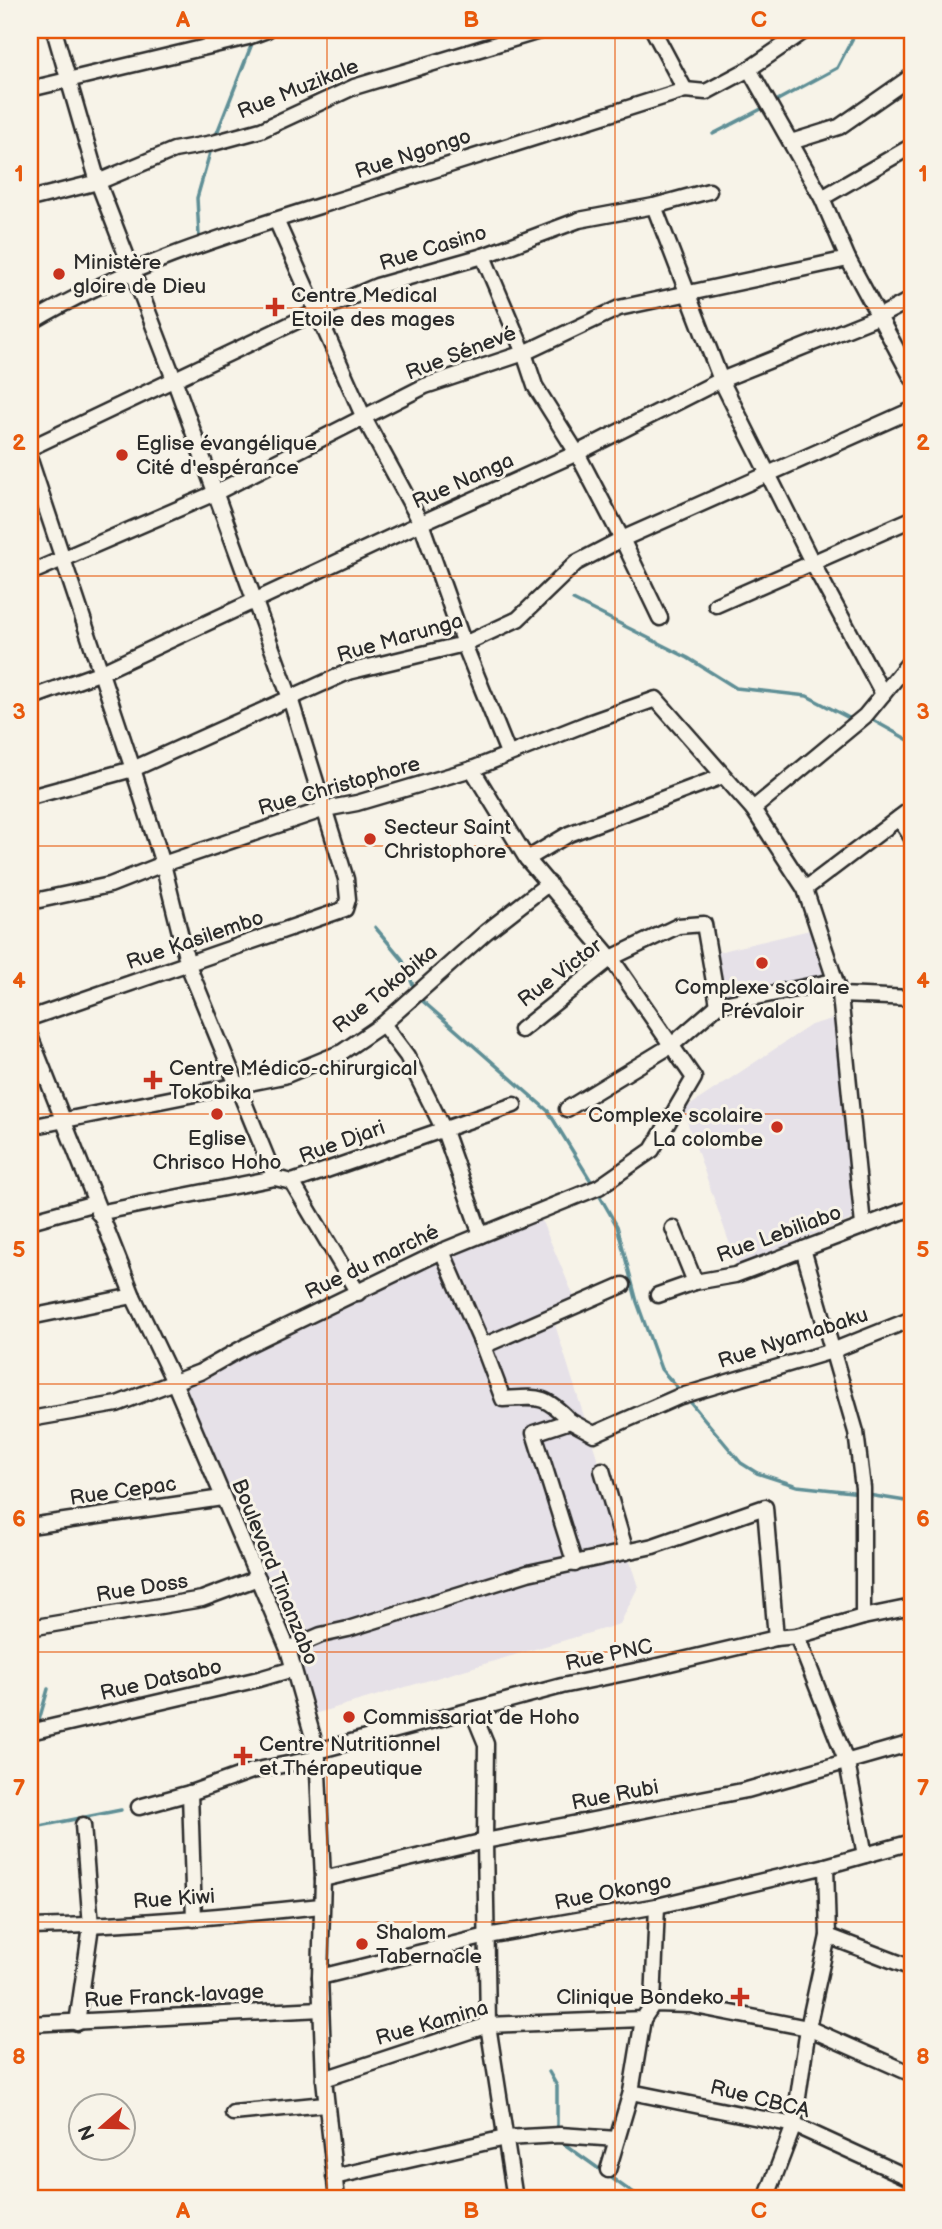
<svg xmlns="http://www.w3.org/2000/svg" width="942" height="2229" viewBox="0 0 942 2229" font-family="'Balsamiq Sans',sans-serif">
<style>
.built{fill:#e6e1e8}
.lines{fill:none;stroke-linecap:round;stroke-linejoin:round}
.stream{stroke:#5f8f96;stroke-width:3.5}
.minor-casing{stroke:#2b2b2b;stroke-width:19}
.minor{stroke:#f7f3e8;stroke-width:14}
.grid{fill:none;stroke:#e8590c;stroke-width:2;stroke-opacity:0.55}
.poi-dot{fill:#c8321e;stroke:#f7f3e8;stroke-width:2.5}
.labels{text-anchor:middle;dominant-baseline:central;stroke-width:6;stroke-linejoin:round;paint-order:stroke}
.street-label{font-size:21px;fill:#2b2b2b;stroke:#f7f3e8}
.poi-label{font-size:21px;fill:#2b2b2b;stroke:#f7f3e8;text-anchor:start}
.neatline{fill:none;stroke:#e8590c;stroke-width:2.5}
.grid-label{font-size:23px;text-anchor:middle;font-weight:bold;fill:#e8590c}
</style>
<rect width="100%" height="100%" fill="#f7f3e8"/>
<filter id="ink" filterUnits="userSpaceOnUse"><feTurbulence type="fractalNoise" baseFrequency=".0143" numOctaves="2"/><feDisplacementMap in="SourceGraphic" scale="14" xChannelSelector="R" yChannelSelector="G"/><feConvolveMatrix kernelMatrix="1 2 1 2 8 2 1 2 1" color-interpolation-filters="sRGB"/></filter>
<g filter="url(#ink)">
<g class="built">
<path d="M 810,930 L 824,977 L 719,999 L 710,954 Z"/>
<path d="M 835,1018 L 860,1216 L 737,1265 L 683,1110 L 811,1025 Z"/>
<path d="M 537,1210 L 575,1299 L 551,1312 L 638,1587 L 620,1624 L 314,1714 L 251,1540 L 184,1384 Z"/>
</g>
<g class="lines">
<g class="stream">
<path d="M 774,102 L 837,68 L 857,30"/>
<path d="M 713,134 L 767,106"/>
<path d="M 215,138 L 253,41"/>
<path d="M 199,236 L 197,198 L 211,149"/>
<path d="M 573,600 L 688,658 L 736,688 L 807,696 L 849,718 L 854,717"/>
<path d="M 869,718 L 912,742"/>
<path d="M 375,927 L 402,959 L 415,990"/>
<path d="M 418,997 L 548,1111 L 594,1186"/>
<path d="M 598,1193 L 617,1226 L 637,1302 L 661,1369 L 682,1393"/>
<path d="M 687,1398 L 741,1463 L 757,1473 L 797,1486 L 861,1493"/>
<path d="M 868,1495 L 912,1502"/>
<path d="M 37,1727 L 48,1689"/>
<path d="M 34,1735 C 27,1760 36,1799 39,1826"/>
<path d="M 30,1828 L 121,1810"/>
<path d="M 549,2072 L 557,2086 L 557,2131"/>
<path d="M 560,2141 L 641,2199"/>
</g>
<defs>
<g id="minor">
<path d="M 653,30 L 685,90"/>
<path d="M 749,69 L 822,198 L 848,259 L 912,378"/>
<path d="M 30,89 L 248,37 L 267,30"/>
<path d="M 791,142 L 839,127 L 912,76"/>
<path d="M 822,198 L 912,146"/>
<path d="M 30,199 L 98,182 L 174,150 L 213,143 L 261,130 L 354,87 L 543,30"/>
<path d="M 654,206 L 721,380 L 813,564 L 883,694"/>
<path d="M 276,220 L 364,418 L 421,523 L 464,644 L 508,753"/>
<path d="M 483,256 L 524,353 L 535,386 L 577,453 L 622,539 L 660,618"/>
<path d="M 30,323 C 127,264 237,232 345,198 C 458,162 571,126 685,90 L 706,92 L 749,69 L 806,30"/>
<path d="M 30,448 L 318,311 L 377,286 L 483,256 L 579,220 L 654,206 L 709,191"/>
<path d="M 30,460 L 133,769 L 163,864 L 188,965 L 275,1178"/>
<path d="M 30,573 L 215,493 L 425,386 L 524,353 L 619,308 L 848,259"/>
<path d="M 716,605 L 912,519"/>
<path d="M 30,698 L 102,672 L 421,523 L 577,453 L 721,380 L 880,316 L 912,299"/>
<path d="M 30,797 L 133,769 L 348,672 L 464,644 L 518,619 L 576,563 L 622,539 L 912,410"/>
<path d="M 753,809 L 865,716 L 912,659"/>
<path d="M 899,818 L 912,838"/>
<path d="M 527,859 L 569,834 L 723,776"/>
<path d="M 805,889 L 912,808"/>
<path d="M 30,902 L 110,885 L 163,864 L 325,809 L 357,803 L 472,769 L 588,723 L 656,699 L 753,809 L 805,889 L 840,995 L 863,1225"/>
<path d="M 840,995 L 912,998"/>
<path d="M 30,1018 L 345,909 L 348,899 L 346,879 L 290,698 L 174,379 L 98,182 L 54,30"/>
<path d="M 383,1024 L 407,1056 L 443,1128 L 481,1235"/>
<path d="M 521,1030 L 611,958 L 678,926 L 704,924 L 718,1005"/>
<path d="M 30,1036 L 133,1296 L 174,1382 L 288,1649 L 317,1751 L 323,1879 L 320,1977 L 324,2079 L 337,2199"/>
<path d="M 567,1109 L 672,1045 L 718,1005 L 834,981"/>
<path d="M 30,1127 L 284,1076 L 342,1052 L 383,1024 L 486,932 L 549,883"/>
<path d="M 292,1182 L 358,1293"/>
<path d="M 98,1213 L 275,1178 L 292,1182 L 514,1105"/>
<path d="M 30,1221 L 95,1203"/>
<path d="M 673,1228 L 695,1282"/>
<path d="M 803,1249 L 856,1432 L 863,1488 L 863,1617"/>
<path d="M 442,1251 L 483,1346 L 503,1399 C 539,1397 544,1394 570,1421"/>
<path d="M 658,1295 L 695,1282 L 735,1275 L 912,1208"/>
<path d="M 30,1317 L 133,1296"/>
<path d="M 483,1346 L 623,1285"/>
<path d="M 30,1419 L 117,1404 L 200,1372 L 246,1346 L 442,1251 L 599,1187 L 652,1150 L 694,1078 L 611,958 L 527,859 L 472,769"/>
<path d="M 602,1470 L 626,1552"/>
<path d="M 30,1526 L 222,1498"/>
<path d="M 575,1564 L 534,1433 L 570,1421 L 594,1434 L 678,1397 L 832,1351 L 912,1319"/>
<path d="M 30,1628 L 202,1599 L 258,1578"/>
<path d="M 797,1636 L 847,1763 L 865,1855"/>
<path d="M 288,1649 L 321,1635 L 348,1629 L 528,1573 L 653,1546 L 765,1507 L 776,1638"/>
<path d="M 472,1710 L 486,1744 L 485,1841 L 488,2025 L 515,2199"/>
<path d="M 30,1732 L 259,1679 L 293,1669"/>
<path d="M 317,1751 L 562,1686 L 649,1668 L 776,1638 L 797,1636 L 863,1617 L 912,1607"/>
<path d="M 190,1793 L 194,1919"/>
<path d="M 139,1807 L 190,1793 L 252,1771 L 318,1758"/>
<path d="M 323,1879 L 485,1841 L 747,1790 L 912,1743"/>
<path d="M 30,1927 C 127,1925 224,1916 321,1906"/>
<path d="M 828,1936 L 912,1968"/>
<path d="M 320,1977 L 487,1936 L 657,1906 L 826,1866 L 912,1842"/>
<path d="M 653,2004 L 657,1906"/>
<path d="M 77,2023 L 91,1926 L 83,1825"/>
<path d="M 30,2024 L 321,2009"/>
<path d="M 324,2079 L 488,2025 L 643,2019 L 653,2004 L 690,2005 L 808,2028 L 912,2074"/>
<path d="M 631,2092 L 794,2125 L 912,2179"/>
<path d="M 233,2113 L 325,2104"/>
<path d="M 608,2170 L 631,2092 L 643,2019"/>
<path d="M 334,2177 L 505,2138 L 560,2135 L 617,2139"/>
<path d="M 766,2199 L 794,2125 L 808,2028 L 828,1936 L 826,1866"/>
</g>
</defs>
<use href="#minor" class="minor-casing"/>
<use href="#minor" class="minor"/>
</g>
</g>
<path class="grid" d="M 327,30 L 327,2199M 615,30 L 615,2199M 30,308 L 912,308M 30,576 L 912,576M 30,846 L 912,846M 30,1114 L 912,1114M 30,1384 L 912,1384M 30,1652 L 912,1652M 30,1922 L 912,1922"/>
<g class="poi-dot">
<circle cx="59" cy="274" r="7"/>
<path d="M271.5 296.5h7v7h7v7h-7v7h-7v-7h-7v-7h7z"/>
<circle cx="122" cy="455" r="7"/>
<circle cx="370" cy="839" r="7"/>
<circle cx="762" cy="963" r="7"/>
<path d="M149.5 1069.5h7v7h7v7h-7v7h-7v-7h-7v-7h7z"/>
<circle cx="217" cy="1114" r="7"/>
<circle cx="777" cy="1127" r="7"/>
<circle cx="349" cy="1717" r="7"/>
<path d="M239.5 1745.5h7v7h7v7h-7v7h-7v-7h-7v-7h7z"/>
<circle cx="362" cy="1944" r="7"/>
<path d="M736.5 1986.5h7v7h7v7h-7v7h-7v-7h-7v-7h7z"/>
</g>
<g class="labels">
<g class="street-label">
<text transform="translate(298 89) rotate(-22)">Rue Muzikale</text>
<text transform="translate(413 154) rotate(-18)">Rue Ngongo</text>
<text transform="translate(433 248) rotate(-17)">Rue Casino</text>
<text transform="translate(461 353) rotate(-21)">Rue Sénevé</text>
<text transform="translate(463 481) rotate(-24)">Rue Nanga</text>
<text transform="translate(400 638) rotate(-16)">Rue Marunga</text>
<text transform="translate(339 786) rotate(-16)">Rue Christophore</text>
<text transform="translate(195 940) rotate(-19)">Rue Kasilembo</text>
<text transform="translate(560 973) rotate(-37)">Rue Victor</text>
<text transform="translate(385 989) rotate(-39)">Rue Tokobika</text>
<text transform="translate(342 1142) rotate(-20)">Rue Djari</text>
<text transform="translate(779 1234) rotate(-20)">Rue Lebiliabo</text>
<text transform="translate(372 1262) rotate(-26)">Rue du marché</text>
<text transform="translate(793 1338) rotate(-18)">Rue Nyamabaku</text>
<text transform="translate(123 1491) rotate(-8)">Rue Cepac</text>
<text transform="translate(275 1572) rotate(68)">Boulevard Tinanzabo</text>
<text transform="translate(142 1588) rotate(-9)">Rue Doss</text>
<text transform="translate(609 1655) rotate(-12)">Rue PNC</text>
<text transform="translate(161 1680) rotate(-13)">Rue Datsabo</text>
<text transform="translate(615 1795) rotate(-11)">Rue Rubi</text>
<text transform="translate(613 1892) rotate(-11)">Rue Okongo</text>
<text transform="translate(174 1899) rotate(-4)">Rue Kiwi</text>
<text transform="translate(174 1996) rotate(-3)">Rue Franck-lavage</text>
<text transform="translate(432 2023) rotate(-16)">Rue Kamina</text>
<text transform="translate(760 2099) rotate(14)">Rue CBCA</text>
</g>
<g class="poi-label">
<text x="73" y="262">Ministère<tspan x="73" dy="24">gloire de Dieu</tspan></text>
<text x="291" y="295">Centre Medical<tspan x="291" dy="24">Etoile des mages</tspan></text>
<text x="136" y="443">Eglise évangélique<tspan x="136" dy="24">Cité d'espérance</tspan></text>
<text x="384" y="827">Secteur Saint<tspan x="384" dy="24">Christophore</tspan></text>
<text x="762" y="987" text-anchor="middle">Complexe scolaire<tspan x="762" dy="24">Prévaloir</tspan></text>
<text x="169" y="1068">Centre Médico-chirurgical<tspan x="169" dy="24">Tokobika</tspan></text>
<text x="763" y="1115" text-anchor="end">Complexe scolaire<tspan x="763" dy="24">La colombe</tspan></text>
<text x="217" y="1138" text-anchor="middle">Eglise<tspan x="217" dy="24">Chrisco Hoho</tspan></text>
<text x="363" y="1717">Commissariat de Hoho</text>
<text x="259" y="1744">Centre Nutritionnel<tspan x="259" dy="24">et Thérapeutique</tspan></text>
<text x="376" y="1932">Shalom<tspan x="376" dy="24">Tabernacle</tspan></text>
<text x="724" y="1997" text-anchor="end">Clinique Bondeko</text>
</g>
</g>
<rect width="942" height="2229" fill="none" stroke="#f7f3e8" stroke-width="77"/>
<g transform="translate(102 2127) rotate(250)"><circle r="33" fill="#f7f3e8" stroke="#a5a39c" stroke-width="2"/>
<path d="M0-5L12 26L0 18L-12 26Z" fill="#c8321e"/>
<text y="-10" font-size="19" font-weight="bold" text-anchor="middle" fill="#2b2b2b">N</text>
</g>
<rect x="38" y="38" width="866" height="2152" class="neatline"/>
<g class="grid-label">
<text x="183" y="27">A</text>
<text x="471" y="27">B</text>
<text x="759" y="27">C</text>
<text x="19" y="181">1</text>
<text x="923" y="181">1</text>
<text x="19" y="450">2</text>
<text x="923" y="450">2</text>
<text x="19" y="719">3</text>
<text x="923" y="719">3</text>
<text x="19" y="988">4</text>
<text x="923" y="988">4</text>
<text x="19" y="1257">5</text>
<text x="923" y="1257">5</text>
<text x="19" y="1526">6</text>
<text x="923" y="1526">6</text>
<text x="19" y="1795">7</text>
<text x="923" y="1795">7</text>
<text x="19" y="2064">8</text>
<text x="923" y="2064">8</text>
<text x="183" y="2218">A</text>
<text x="471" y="2218">B</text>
<text x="759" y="2218">C</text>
</g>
</svg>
